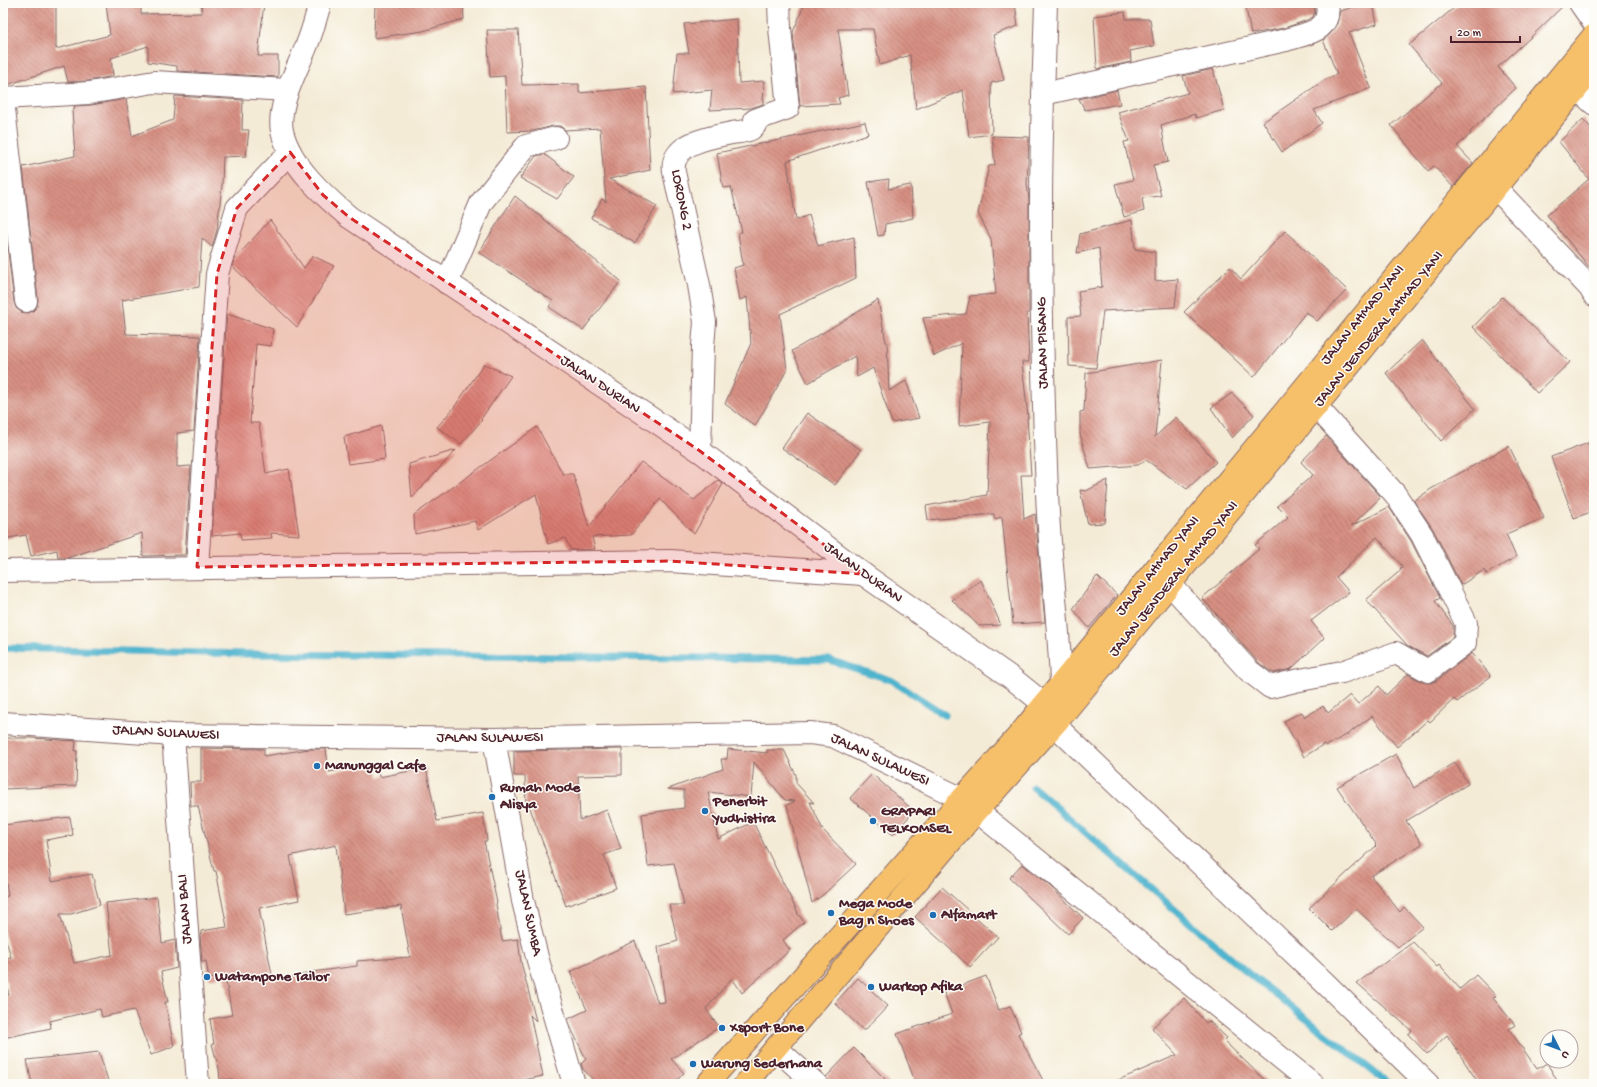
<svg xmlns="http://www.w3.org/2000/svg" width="1597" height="1087" viewBox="0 0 1597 1087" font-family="'Gochi Hand',sans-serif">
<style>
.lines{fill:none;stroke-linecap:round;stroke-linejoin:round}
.stream{stroke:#4fb4ce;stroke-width:7}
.building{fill:url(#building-back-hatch);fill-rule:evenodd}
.minor-casing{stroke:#866667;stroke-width:24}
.major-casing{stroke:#866667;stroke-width:24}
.minor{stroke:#fff;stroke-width:22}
.major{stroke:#f6c06b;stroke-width:22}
.marked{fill:#d62828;fill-opacity:0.2;stroke:#d62828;stroke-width:3;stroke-dasharray:8 5;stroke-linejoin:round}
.poi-dot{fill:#1f6fb2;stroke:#fdfcf7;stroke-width:1.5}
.labels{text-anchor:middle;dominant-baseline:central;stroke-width:3;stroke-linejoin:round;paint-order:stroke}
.street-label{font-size:15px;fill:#4a1f2b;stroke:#fdfcf7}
.poi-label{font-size:15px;font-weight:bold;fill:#4a1f2b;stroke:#fdfcf7;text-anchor:start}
</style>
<defs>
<pattern id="building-back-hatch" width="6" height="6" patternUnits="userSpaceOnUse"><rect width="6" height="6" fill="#d79083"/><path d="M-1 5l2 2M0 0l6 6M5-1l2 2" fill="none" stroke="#b0756b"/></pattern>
</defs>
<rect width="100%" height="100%" fill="#fdfcf7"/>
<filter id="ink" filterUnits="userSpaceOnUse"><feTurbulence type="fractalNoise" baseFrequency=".025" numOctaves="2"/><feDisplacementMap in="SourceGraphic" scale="8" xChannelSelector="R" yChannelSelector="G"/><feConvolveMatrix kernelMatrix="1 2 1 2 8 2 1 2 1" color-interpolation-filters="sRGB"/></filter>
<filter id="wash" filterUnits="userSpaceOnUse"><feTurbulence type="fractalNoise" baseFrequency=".012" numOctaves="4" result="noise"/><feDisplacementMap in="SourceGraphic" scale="16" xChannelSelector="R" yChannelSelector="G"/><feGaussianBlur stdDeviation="0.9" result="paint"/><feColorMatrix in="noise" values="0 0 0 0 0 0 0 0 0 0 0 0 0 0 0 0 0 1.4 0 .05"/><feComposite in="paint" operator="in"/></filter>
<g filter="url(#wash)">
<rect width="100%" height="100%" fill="#f4ebd6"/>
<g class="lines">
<g class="stream">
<path d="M 3,648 L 249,654 L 703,658 L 829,660 L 891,680 L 945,715"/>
<path d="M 1033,787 L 1248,973 L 1389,1084"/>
</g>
</g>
<g id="blocks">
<g class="building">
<path d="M 3,3 L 56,3 L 56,49 L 110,35 L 106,3 L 141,3 L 141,14 L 202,13 L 201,3 L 264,3 L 258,56 L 278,56 L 278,77 L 177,71 L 177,66 L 148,62 L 148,46 L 111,58 L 113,76 L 88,81 L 68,82 L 64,66 L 7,85 L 3,72 Z"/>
<path d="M 375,3 L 463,3 L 464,19 L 423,31 L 374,38 Z"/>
<path d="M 805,3 L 1015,3 L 1018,26 L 993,35 L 1004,80 L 991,83 L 992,134 L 969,137 L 963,90 L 916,109 L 910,55 L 880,65 L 873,29 L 838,29 L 848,95 L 838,98 L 840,104 L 800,106 L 793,32 Z"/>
<path d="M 1245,3 L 1312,3 L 1315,11 L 1313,17 L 1305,21 L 1284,28 L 1251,34 Z"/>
<path d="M 1367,3 L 1373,3 L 1377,24 L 1349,33 L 1371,88 L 1314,110 L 1322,123 L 1282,152 L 1263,122 L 1323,81 L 1337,74 L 1323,40 L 1329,35 L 1336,27 L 1340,11 Z"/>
<path d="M 1460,3 L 1566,3 L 1531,37 L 1498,67 L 1516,88 L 1470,132 L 1471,134 L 1457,146 L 1473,163 L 1453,187 L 1434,166 L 1428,171 L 1391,125 L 1442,83 L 1409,45 Z"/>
<path d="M 1125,12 L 1126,19 L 1150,19 L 1154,46 L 1130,51 L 1131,62 L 1097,69 L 1094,16 Z"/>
<path d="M 737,19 L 739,83 L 764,81 L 763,104 L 751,108 L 710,110 L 712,90 L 673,94 L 677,53 L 689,53 L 684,24 Z"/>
<path d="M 487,30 L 518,30 L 522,85 L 579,84 L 579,93 L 646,87 L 650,170 L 609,179 L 657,206 L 635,243 L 591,218 L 602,199 L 606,202 L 600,128 L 565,130 L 560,126 L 553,126 L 533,131 L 507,132 L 505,76 L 490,77 Z"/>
<path d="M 1213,69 L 1224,110 L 1196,118 L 1195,114 L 1161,125 L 1168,162 L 1153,165 L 1161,196 L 1142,198 L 1144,211 L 1124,217 L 1115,184 L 1133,180 L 1124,142 L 1129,141 L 1118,112 L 1188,93 L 1183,76 Z"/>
<path d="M 1117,90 L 1120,104 L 1085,110 L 1079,99 Z"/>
<path d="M 175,96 L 243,100 L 242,130 L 249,130 L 246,156 L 223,157 L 222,185 L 217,230 L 212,247 L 202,238 L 199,287 L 122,300 L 126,334 L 200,336 L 194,431 L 177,433 L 177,467 L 191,466 L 185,555 L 143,556 L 142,533 L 67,558 L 58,558 L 57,550 L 31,556 L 26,535 L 3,539 L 3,210 L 14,302 L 16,308 L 21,312 L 28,313 L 33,311 L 37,306 L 38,300 L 23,167 L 75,156 L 72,110 L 75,109 L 74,106 L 91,105 L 126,99 L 132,136 L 173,120 Z"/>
<path d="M 1583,119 L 1594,131 L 1594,273 L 1547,215 L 1589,179 L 1559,142 Z"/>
<path d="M 865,122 L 868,134 L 787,161 L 796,220 L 809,215 L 818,246 L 854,237 L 856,278 L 780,314 L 787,370 L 755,426 L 725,404 L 751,343 L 747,297 L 740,300 L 734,268 L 743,265 L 738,233 L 742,232 L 731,187 L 723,188 L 717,153 Z"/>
<path d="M 992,136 L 1029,137 L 1027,184 L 1029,200 L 1029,313 L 1027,313 L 1029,362 L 1022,362 L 1028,418 L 1027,418 L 1031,475 L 1021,475 L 1024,519 L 1035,514 L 1045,622 L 1013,624 L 1002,517 L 994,519 L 994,514 L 928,520 L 926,506 L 987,495 L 990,422 L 959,426 L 962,343 L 934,356 L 923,318 L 966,314 L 970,296 L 996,294 L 991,239 L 978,213 L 989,166 L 995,165 Z"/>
<path d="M 544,154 L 574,177 L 557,199 L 520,178 L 536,156 Z"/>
<path d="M 889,179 L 888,189 L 911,185 L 913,218 L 885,224 L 884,235 L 878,236 L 868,182 Z"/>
<path d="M 515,196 L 621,281 L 583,330 L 549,307 L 553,301 L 479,252 Z"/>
<path d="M 270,220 L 304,268 L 313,256 L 334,266 L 297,327 L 232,266 L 234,260 Z"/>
<path d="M 1132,220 L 1135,249 L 1155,252 L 1155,281 L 1178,279 L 1175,307 L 1103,311 L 1096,368 L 1069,366 L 1068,317 L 1081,316 L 1078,291 L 1102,287 L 1099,248 L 1077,253 L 1080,234 Z"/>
<path d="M 1285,231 L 1347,290 L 1317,321 L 1306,312 L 1254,377 L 1184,312 L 1230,267 L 1241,279 Z"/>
<path d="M 1502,297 L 1570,362 L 1537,393 L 1473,327 Z"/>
<path d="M 878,300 L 886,342 L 887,342 L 889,391 L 906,381 L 919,418 L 892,423 L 873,368 L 857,377 L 855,356 L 808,383 L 792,351 Z"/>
<path d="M 227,314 L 273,329 L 271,346 L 256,344 L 250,423 L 259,423 L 266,474 L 289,469 L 299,535 L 271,533 L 272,538 L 241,540 L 240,533 L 212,536 Z"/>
<path d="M 1422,340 L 1475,409 L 1441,441 L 1386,373 Z"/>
<path d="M 1162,360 L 1155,437 L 1176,417 L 1216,462 L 1187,489 L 1146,460 L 1138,465 L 1090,469 L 1080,434 L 1080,412 L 1084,411 L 1086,373 Z"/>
<path d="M 484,364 L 511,376 L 481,419 L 482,420 L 461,444 L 437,427 L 453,409 Z"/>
<path d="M 1232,393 L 1254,415 L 1232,438 L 1211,408 Z"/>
<path d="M 807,413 L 861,450 L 835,485 L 782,448 Z"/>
<path d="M 381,426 L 385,459 L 348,464 L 344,437 Z"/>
<path d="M 537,427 L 563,474 L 573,474 L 589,527 L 641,462 L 694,500 L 718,480 L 723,484 L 694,534 L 660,499 L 631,535 L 592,537 L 595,549 L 571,550 L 565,538 L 548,544 L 536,494 L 478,530 L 475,521 L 415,534 L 414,515 Z"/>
<path d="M 1326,436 L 1381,497 L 1351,526 L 1389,507 L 1411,541 L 1440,598 L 1435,601 L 1453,626 L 1453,637 L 1427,656 L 1408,646 L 1366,600 L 1401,570 L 1400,568 L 1403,567 L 1377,537 L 1336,577 L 1349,592 L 1311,621 L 1324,638 L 1291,669 L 1273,673 L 1259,663 L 1202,598 L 1259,549 L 1255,545 L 1288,517 L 1277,506 L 1313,475 L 1301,462 Z"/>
<path d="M 1594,441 L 1594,511 L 1574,518 L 1551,457 Z"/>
<path d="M 1509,446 L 1544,518 L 1506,534 L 1516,557 L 1486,574 L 1484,570 L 1461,585 L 1433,529 L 1414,501 L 1431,489 Z"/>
<path d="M 456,450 L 412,498 L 409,464 Z"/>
<path d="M 1108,480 L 1105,523 L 1088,524 L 1080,490 L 1086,491 Z"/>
<path d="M 1097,576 L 1117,595 L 1089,628 L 1073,609 Z"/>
<path d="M 981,580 L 1001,625 L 979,626 L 952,600 Z"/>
<path d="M 1472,653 L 1491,676 L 1457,702 L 1454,699 L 1430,722 L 1428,720 L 1397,747 L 1372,716 L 1348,734 L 1326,746 L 1324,744 L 1304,757 L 1284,721 L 1302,712 L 1305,717 L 1323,706 L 1328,713 L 1350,695 L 1358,704 L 1379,686 L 1386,695 L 1408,674 L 1422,682 L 1429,683 L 1436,681 Z"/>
<path d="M 3,738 L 31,738 L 76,741 L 75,751 L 77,751 L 76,786 L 3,789 Z"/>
<path d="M 201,748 L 264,749 L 264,756 L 309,749 L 326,749 L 329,772 L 377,764 L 379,777 L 426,768 L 437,821 L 483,813 L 487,841 L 484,841 L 497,903 L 496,904 L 502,941 L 518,939 L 521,962 L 536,1021 L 530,1015 L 543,1076 L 505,1084 L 234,1084 L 233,1079 L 220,1080 L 219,1069 L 212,1044 L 214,1044 L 210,1019 L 232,1015 L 225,976 L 209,979 L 206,961 L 202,962 L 200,935 L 201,934 L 201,931 L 227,927 L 216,871 L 214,871 L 198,806 L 191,806 L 190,782 L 201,782 ZM 336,845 L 344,914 L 401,906 L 410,957 L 357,961 L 357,966 L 312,972 L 312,973 L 273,980 L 259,908 L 299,900 L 290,856 Z"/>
<path d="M 622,749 L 622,775 L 578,776 L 580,820 L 607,810 L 621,849 L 604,855 L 616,888 L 566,906 L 530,808 L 526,808 L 525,776 L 514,776 L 514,751 Z"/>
<path d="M 728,749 L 767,753 L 767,750 L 784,750 L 796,775 L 796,783 L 814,803 L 810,802 L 823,830 L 856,864 L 824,894 L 812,903 L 787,805 L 795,801 L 785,800 L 754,762 L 751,797 L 708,792 L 718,839 L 753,822 L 798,913 L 797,913 L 804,922 L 783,940 L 790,950 L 742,993 L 732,978 L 706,1009 L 719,1027 L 671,1059 L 684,1073 L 673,1084 L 597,1084 L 583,1069 L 581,1064 L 586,1059 L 571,1028 L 568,1019 L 587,1010 L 570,972 L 635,941 L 658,1003 L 665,1002 L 658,947 L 678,941 L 669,905 L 684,905 L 674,863 L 648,866 L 642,814 L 684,808 L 684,790 L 668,789 L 723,769 L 721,759 L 727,759 Z"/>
<path d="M 1396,754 L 1414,788 L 1455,762 L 1468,784 L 1406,821 L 1422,844 L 1371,876 L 1400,912 L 1404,907 L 1423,927 L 1398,947 L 1356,909 L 1332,931 L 1309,908 L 1376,846 L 1375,845 L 1376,844 L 1337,787 Z"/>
<path d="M 872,774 L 914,811 L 893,835 L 850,798 Z"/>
<path d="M 70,817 L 73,835 L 46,840 L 52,881 L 92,874 L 100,905 L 71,914 L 60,914 L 74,963 L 112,955 L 106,903 L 157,897 L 162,943 L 175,940 L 177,968 L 161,972 L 168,1002 L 165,1002 L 174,1046 L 151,1055 L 134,1010 L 102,1017 L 100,1009 L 50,1021 L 51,1028 L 3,1038 L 3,996 L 9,995 L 3,969 L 3,959 L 11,957 L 3,930 L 3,897 L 8,896 L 3,861 L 3,825 Z"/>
<path d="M 1022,864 L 1051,887 L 1083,918 L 1068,934 L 1009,878 Z"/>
<path d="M 942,887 L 998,937 L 970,967 L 915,917 Z"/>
<path d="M 1413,942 L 1437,967 L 1439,965 L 1460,989 L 1476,975 L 1496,996 L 1493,998 L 1515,1025 L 1509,1029 L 1537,1069 L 1547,1063 L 1559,1084 L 1479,1084 L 1447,1035 L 1427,1054 L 1408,1034 L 1412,1031 L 1357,983 Z"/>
<path d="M 986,976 L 999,1010 L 1010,1006 L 1021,1032 L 1018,1034 L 1045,1084 L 916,1084 L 897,1034 L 952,1014 L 944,992 Z"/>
<path d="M 858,978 L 888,1006 L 864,1031 L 835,1003 Z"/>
<path d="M 1184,998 L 1206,1023 L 1209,1021 L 1227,1038 L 1224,1041 L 1269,1084 L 1109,1084 L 1177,1055 L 1152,1028 Z"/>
<path d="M 854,1048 L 890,1084 L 828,1084 L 826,1077 Z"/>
<path d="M 99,1052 L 109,1084 L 32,1084 L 27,1060 Z"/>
</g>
</g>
</g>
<g filter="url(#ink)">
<use href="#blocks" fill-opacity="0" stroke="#866667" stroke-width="1"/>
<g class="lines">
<defs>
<g id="minor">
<path d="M 320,3 C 316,18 312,33 306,47 C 297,70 277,105 282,131 C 290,165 323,195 349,217 L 700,451 L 863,574 L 1013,679 L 1044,704 L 1063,733 L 1325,983 L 1428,1084"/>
<path d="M 1046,3 C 1044,70 1041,138 1041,205 C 1041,300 1043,397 1047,492 C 1049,556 1059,619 1061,683"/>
<path d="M 1580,3 L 1594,23"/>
<path d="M 1577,89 L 1594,104"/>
<path d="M 1043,94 L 1286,40 C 1307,33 1332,32 1327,3"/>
<path d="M 3,98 L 89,93 L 154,82 L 287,90"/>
<path d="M 3,100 L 26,301"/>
<path d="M 1495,187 L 1590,288 L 1594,295"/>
<path d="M 447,283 L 481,203 L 526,146 L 556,138"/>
<path d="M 700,451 L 703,346 L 705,322 L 699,285 L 674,172 C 669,143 711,137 732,133 C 737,132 746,132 751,129 C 751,129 755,125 755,125 L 755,120 L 788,108 L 780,28 L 779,3"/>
<path d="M 197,567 L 217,274 L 237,208 L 290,152"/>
<path d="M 3,571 L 670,561 L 863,574"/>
<path d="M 1170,584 L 1248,670 L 1270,687 L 1295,681 L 1342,672 L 1396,653 L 1428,671 L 1465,643 L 1466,623 L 1422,535 L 1395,494 L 1316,406"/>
<path d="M 3,723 L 173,735 L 494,739 L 810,733 L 833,736 L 962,799 L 1313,1084"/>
<path d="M 173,735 L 198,1084"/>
<path d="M 494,739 L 523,901 L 537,957 L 574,1084"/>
<path d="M 776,1048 L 816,1084"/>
</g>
<g id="major">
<path d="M 707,1084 L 1018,736 L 1594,35"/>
<path d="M 745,1084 L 977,811 L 1056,723 L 1594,68"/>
</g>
</defs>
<use href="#minor" class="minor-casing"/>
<use href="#major" class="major-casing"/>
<use href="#minor" class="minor"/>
<use href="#major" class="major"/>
</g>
</g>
<path class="marked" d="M 290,152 L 323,195 L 349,217 L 700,451 L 863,574 L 670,561 L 197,567 L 217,274 L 237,208 Z"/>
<g class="poi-dot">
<circle cx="317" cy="766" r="4"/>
<circle cx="492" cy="797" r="4"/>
<circle cx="705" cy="811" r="4"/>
<circle cx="873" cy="821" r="4"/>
<circle cx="831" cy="913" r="4"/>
<circle cx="933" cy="915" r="4"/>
<circle cx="207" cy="977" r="4"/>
<circle cx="871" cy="987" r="4"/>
<circle cx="722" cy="1028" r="4"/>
<circle cx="693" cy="1064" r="4"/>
</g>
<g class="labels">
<g class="street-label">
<text transform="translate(681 200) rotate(79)">LORONG 2</text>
<text transform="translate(1363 315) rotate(-51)">JALAN AHMAD YANI</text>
<text transform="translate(1379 329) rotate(-51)">JALAN JENDERAL AHMAD YANI</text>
<text transform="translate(1043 343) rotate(-91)">JALAN PISANG</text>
<text transform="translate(600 385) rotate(34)">JALAN DURIAN</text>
<text transform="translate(1158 566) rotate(-51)">JALAN AHMAD YANI</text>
<text transform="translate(863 573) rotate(36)">JALAN DURIAN</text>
<text transform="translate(1174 579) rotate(-51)">JALAN JENDERAL AHMAD YANI</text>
<text transform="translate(166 733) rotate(3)">JALAN SULAWESI</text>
<text x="490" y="738">JALAN SULAWESI</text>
<text transform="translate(880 760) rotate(25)">JALAN SULAWESI</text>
<text transform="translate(185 909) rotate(-94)">JALAN BALI</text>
<text transform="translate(528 913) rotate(78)">JALAN SUMBA</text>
</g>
<g class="poi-label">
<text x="325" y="766">Manunggal Cafe</text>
<text x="500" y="788">Rumah Mode<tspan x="500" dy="17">Alisya</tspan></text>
<text x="713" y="802">Penerbit<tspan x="713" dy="17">Yudhistira</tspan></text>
<text x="881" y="812">GRAPARI<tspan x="881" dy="17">TELKOMSEL</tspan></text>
<text x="839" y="904">Mega Mode<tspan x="839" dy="17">Bag n Shoes</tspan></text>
<text x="941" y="915">Alfamart</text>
<text x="215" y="977">Watampone Tailor</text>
<text x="879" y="987">Warkop Afika</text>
<text x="730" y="1028">Xsport Bone</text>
<text x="701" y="1064">Warung Sederhana</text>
</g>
</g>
<rect width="1597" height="1087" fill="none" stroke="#fdfcf7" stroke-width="16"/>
<g transform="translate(1559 1049) rotate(132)"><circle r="19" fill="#fdfcf7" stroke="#b5a4a5"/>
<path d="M0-3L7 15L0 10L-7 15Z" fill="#1f6fb2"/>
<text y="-6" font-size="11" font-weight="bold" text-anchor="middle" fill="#4a1f2b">U</text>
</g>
<path d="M1451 36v6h69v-6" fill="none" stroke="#4a1f2b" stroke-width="2"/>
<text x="1457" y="36" font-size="12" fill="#4a1f2b" stroke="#fdfcf7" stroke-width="3" paint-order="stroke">20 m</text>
</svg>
